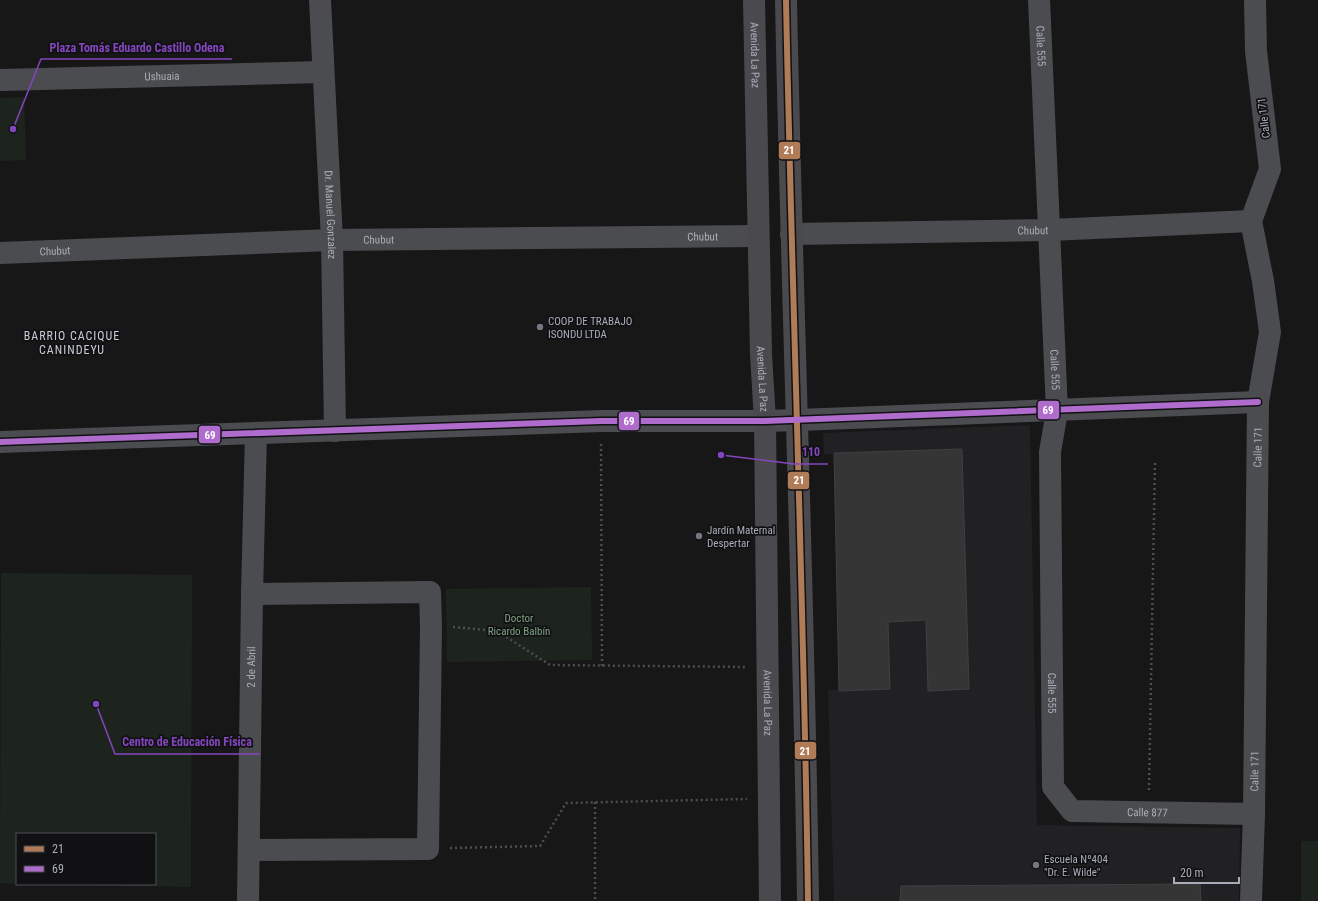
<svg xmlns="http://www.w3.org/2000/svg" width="1318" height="901" viewBox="0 0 1318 901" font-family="'Roboto Condensed',sans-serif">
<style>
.built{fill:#212123}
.green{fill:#1d241e}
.building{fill:#353536;stroke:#3f4043}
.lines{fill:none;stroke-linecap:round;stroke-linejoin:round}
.path{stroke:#4d4e52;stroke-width:2.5;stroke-dasharray:2 3;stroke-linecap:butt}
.minor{stroke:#4b4c50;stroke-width:22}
.tertiary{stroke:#4b4c50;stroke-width:22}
.secondary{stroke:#4a4a4e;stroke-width:22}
.bus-1-casing{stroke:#111113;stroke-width:9}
.bus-2-casing{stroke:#111113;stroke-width:9}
.bus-1{stroke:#b07c57;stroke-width:6}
.bus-2{stroke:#b06ccc;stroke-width:6}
.poi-dot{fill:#757880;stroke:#111113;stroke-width:1.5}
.labels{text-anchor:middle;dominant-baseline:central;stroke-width:3.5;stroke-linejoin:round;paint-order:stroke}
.street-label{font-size:11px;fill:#a8adb8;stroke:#111113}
.poi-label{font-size:11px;fill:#a8adb8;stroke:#111113;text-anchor:start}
.park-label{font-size:11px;fill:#7fa381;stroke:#111113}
.neighbourhood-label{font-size:12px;letter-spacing:1px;fill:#c9ccd4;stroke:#111113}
.leader{fill:none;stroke:#8446be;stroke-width:1.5}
.callout-dot{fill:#8446be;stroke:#111113;stroke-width:1.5}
.callout-label{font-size:12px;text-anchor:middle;font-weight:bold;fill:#8446be;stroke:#111113;stroke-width:3.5;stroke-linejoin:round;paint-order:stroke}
.line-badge{stroke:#111113;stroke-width:1.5}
.badge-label{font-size:11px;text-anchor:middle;font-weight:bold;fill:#fff}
</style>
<rect width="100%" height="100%" fill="#171717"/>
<path class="built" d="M 1030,425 L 1037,825 L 1240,828 L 1239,901 L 834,901 L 828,690 L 839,690 L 834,454 L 824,454 L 823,433 Z"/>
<g class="green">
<path d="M 24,97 L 26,160 L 0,161 L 0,98 Z"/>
<path d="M 1,573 L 192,575 L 191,887 L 34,884 L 155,884 L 155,834 L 17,834 L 17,884 L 0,883 Z"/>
<path d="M 591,587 L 592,660 L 447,662 L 446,589 Z"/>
<rect x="1301" y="841" width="17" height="60"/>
</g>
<g class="building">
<path d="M 962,449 L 969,689 L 928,691 L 926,620 L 888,622 L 890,689 L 839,691 L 834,453 Z"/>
<path d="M 1200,884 L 1201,901 L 900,901 L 901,886 Z"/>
</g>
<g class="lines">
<g class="path">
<path d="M 601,444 L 602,666"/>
<path d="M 453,627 L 497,631 L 550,665 L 746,667"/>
<path d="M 1149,790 L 1155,460"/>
<path d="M 595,802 L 595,901"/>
<path d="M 450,848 L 540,846 L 566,803 L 747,799"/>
</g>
<g class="minor">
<path id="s1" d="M 320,0 L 332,240 L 335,431"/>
<path id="s2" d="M 1039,0 L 1057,411 L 1050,452 L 1053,787 L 1072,811 L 1254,814"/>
<path id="s3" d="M 0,80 L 323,72"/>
<path id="s4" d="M 791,234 L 1050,230 L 1251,221"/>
<path id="s5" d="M 0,253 L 332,240 L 758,236"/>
<path d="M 798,420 L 1258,402"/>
<path d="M 249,850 L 428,849 L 431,626 L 430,592 L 252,594"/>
<path id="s6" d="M 248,901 L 252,594 L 256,433"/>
<path id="s7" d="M 1251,901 L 1254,814 L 1258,402 L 1270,332 L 1263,281 L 1251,221 L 1270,169 L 1256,51 L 1255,0"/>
</g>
<path class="tertiary" d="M 0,442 L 601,421 L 765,421 L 798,420"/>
<g class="secondary">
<path id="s8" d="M 754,0 L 761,354 L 765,421 L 770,901"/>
<path d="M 786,0 C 792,300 804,601 808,901"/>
</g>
<defs>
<path id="bus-1" d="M 786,0 C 792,300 804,601 808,901"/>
<path id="bus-2" d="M 0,442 L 601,421 L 765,421 L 1258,402"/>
</defs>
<use href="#bus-1" class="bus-1-casing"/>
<use href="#bus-2" class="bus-2-casing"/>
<use href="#bus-1" class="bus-1"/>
<use href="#bus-2" class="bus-2"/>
</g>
<g class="poi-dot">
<circle cx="540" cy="327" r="4"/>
<circle cx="699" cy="536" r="4"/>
<circle cx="1036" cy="865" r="4"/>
</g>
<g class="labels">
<g class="street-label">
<text stroke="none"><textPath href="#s2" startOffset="46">Calle 555</textPath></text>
<text stroke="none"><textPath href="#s8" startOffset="55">Avenida La Paz</textPath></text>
<text stroke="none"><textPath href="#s3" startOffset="162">Ushuaia</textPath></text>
<text transform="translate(1264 118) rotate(-97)">Calle 171</text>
<text stroke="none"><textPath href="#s1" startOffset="215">Dr. Manuel Gonzalez</textPath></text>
<text stroke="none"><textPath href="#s4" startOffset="242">Chubut</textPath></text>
<text stroke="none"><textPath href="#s5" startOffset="703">Chubut</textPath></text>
<text stroke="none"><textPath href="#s5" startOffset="379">Chubut</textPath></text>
<text stroke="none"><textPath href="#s5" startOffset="55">Chubut</textPath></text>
<text stroke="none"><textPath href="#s2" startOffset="370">Calle 555</textPath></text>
<text stroke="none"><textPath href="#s8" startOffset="379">Avenida La Paz</textPath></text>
<text stroke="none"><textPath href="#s7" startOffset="454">Calle 171</textPath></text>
<text stroke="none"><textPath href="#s6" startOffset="234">2 de Abril</textPath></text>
<text stroke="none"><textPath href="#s2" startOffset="694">Calle 555</textPath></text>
<text stroke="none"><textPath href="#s8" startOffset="703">Avenida La Paz</textPath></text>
<text stroke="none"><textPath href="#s7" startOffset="130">Calle 171</textPath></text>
<text stroke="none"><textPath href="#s2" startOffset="894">Calle 877</textPath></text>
</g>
<g class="poi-label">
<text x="548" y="321">COOP DE TRABAJO<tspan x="548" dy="13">ISONDU LTDA</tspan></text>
<text x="707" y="530">Jardín Maternal<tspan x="707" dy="13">Despertar</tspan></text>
<text x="1044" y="859">Escuela Nº404<tspan x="1044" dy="13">"Dr. E. Wilde"</tspan></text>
</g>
<g class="park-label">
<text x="519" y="618">Doctor<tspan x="519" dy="13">Ricardo Balbín</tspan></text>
</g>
<g class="neighbourhood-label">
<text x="72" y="336">BARRIO CACIQUE<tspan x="72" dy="14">CANINDEYU</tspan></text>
</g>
</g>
<path class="leader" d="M13 129L41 59H232M721 455L794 464H828M96 704L115 754H260"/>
<g class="callout-dot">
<circle cx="13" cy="129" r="4"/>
<circle cx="721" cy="455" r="4"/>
<circle cx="96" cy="704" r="4"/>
</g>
<g class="callout-label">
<text x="137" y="52">Plaza Tomás Eduardo Castillo Odena</text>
<text x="811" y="456">110</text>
<text x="187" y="746">Centro de Educación Física</text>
</g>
<g class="line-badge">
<rect x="778" y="141" width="23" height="19" rx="4" fill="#b07c57"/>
<rect x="1037" y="400" width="23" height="20" rx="4" fill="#b06ccc"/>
<rect x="618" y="411" width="22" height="20" rx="4" fill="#b06ccc"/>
<rect x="198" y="425" width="23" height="19" rx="4" fill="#b06ccc"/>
<rect x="787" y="471" width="23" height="19" rx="4" fill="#b07c57"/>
<rect x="794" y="741" width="23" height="19" rx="4" fill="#b07c57"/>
</g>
<g class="badge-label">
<text x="789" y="154">21</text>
<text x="1048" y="414">69</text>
<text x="629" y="425">69</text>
<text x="210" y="439">69</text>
<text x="799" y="484">21</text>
<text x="805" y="755">21</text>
</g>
<rect x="16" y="833" width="140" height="52" fill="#111113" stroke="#4d4f55"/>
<rect x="24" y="846" width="20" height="6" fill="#b07c57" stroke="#4d4f55"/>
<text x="52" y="853" font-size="12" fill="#a8adb8">21</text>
<rect x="24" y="866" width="20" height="6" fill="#b06ccc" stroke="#4d4f55"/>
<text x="52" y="873" font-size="12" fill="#a8adb8">69</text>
<path d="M1174 877v6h65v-6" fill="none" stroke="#a8adb8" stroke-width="2"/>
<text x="1180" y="877" font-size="12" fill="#a8adb8" stroke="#111113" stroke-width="3" paint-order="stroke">20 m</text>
</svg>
